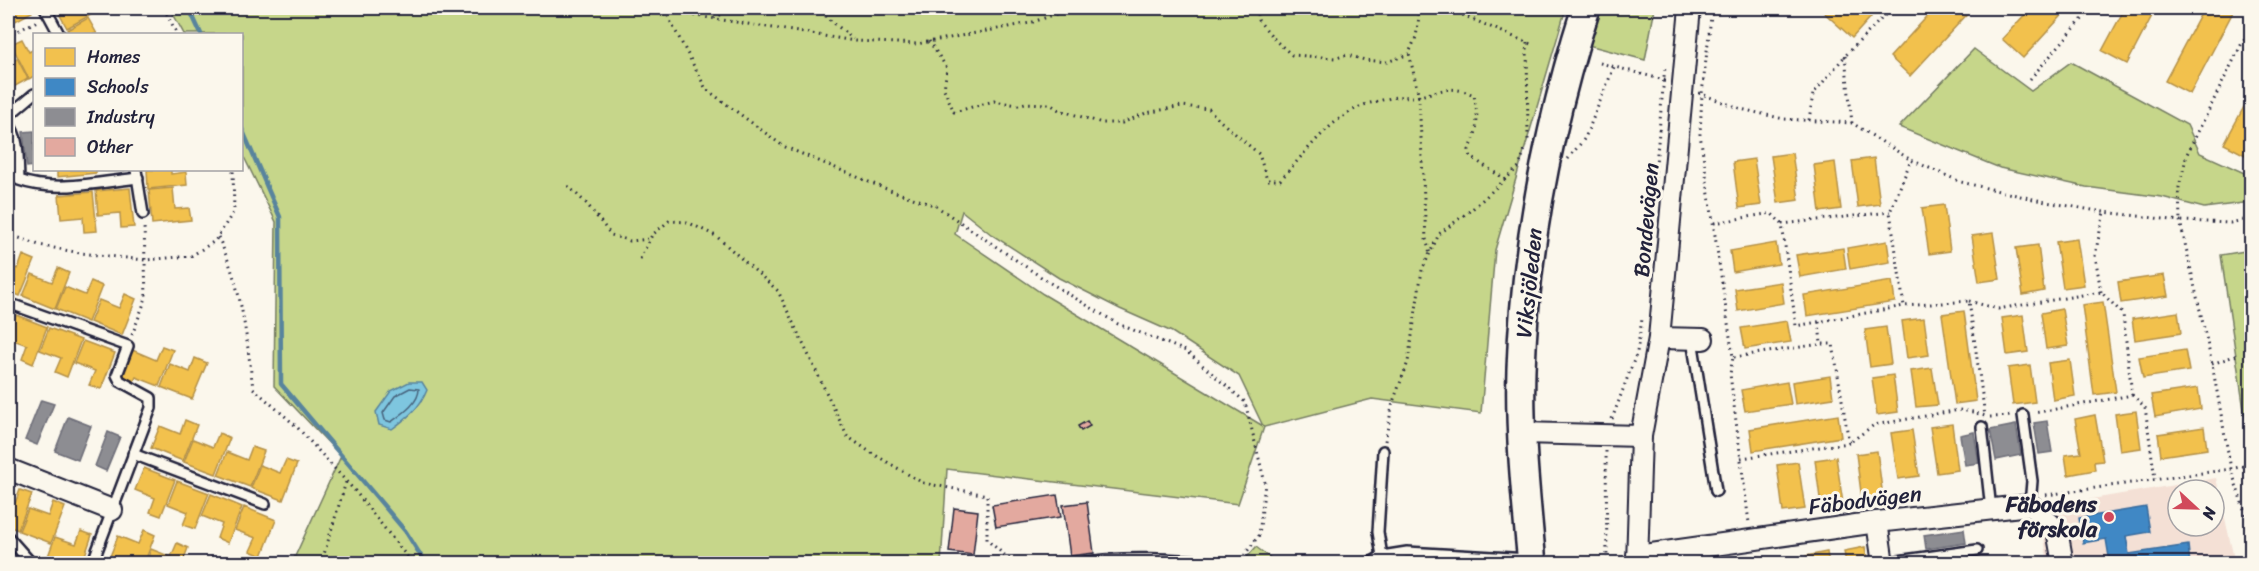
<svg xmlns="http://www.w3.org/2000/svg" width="2259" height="571" viewBox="0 0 2259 571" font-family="Sriracha,sans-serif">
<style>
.built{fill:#f4e0d5;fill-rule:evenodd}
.green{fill:#c6d68a;stroke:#747c62;stroke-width:1.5;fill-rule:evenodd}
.water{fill:#7ec6df;stroke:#59849d;stroke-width:1.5}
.homes{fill:#f2c14e;stroke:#b49148;stroke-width:1.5}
.schools{fill:#3f88c5;stroke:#36699c;stroke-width:1.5}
.industry{fill:#8d8d92;stroke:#6d6d78;stroke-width:1.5}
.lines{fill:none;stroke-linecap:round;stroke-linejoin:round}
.shore{stroke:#47647d;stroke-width:1.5}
.stream{stroke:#59849d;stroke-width:4.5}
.building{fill:#e3a99f;stroke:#22223b;stroke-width:1.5}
.service-casing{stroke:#22223b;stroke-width:14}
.minor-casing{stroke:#22223b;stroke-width:24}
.secondary-casing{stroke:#22223b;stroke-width:32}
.path{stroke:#22223b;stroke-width:3;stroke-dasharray:1.5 4.5;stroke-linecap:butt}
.service{stroke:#fbf7ec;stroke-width:9}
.minor{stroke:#fbf7ec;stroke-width:20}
.secondary{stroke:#fbf7ec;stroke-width:27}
.poi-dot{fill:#d1495b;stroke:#fbf7ec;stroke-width:2}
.labels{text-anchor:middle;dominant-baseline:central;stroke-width:6;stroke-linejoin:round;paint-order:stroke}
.street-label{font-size:22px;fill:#22223b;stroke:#fbf7ec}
.poi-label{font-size:22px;font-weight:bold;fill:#22223b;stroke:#fbf7ec;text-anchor:end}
</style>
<rect width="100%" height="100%" fill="#fbf7ec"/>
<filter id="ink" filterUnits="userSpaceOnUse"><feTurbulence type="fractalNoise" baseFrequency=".0167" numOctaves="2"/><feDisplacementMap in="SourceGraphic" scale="12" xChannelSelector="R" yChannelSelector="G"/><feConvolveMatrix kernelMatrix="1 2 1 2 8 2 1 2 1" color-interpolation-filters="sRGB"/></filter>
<g filter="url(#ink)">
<path class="built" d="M 2216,478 L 2235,563 L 2048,563 L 2039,508 ZM 2178,490 L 2214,490 L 2214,526 L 2178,526 Z"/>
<g class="green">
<path d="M 170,8 L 1566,8 L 1495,250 L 1481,413 L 1372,399 L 1264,427 L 1238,504 L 947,469 L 941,564 L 292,563 L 341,456 L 274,386 L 276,222 L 242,153 L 242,34 L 184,34 ZM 962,211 L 992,235 L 1059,278 L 1120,309 L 1172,332 L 1239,376 L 1263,426 L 1043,294 L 955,234 Z"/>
<path d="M 1599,8 L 1655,8 L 1645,60 L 1588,45 Z"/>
<path d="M 1974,49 L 2031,91 L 2071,62 L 2187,125 L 2200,153 L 2251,176 L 2251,202 L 2204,208 L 2162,197 L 2086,187 L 2000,168 L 1899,127 Z"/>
<path d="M 2251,250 L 2252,457 L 2251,457 L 2221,255 Z"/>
<path d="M 1256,547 L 1272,559 L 1272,563 L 1242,563 Z"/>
</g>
<path class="water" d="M 409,382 L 422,382 L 427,390 C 420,408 407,418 392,429 L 379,425 L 376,412 L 391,391 Z"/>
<g class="homes">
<path d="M 8,8 L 30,8 L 32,12 L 8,25 Z"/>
<path d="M 56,8 L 100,8 L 101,9 L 67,28 Z"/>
<path d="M 1819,8 L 1860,8 L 1871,17 L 1852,38 Z"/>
<path d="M 1935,8 L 1973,8 L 1910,76 L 1890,57 Z"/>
<path d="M 2031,8 L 2069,8 L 2023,58 L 2002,39 Z"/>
<path d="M 2125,8 L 2156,8 L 2127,64 L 2102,51 Z"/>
<path d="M 2204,8 L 2235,8 L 2190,94 L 2165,81 Z"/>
<path d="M 88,18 L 97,34 L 70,34 L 67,30 Z"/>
<path d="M 22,39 L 29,52 L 34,49 L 34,76 L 29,79 L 11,44 Z"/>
<path d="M 17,58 L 28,79 L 8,90 L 8,63 Z"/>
<path d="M 2252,92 L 2252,152 L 2249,157 L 2224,144 Z"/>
<path d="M 1792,153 L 1799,200 L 1778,203 L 1771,156 Z"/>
<path d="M 1874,158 L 1880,204 L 1858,207 L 1852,161 Z"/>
<path d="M 1754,159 L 1761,205 L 1739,208 L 1733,162 Z"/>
<path d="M 1835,162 L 1841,209 L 1820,212 L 1814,165 Z"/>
<path d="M 57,170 L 96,170 L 96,173 L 57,177 Z"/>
<path d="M 147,170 L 171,170 L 171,174 L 186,172 L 187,185 L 148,189 Z"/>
<path d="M 130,188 L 134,227 L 121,228 L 120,213 L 98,215 L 96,191 Z"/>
<path d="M 173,188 L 175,209 L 189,208 L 191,220 L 152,224 L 149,190 Z"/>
<path d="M 93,192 L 97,231 L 84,232 L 83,217 L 61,219 L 59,195 Z"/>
<path d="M 1944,205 L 1950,251 L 1929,254 L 1922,208 Z"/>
<path d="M 1993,233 L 2000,279 L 1979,282 L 1972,236 Z"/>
<path d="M 2077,239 L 2084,285 L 2063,288 L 2056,242 Z"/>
<path d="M 1887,241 L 1890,262 L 1850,269 L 1847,248 Z"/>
<path d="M 1776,243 L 1779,264 L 1733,272 L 1730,251 Z"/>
<path d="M 2038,245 L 2044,291 L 2023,295 L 2016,248 Z"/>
<path d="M 1843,248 L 1846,269 L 1800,277 L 1796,255 Z"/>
<path d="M 23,255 L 35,260 L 20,296 L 8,291 L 8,265 L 18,269 Z"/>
<path d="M 58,268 L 69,273 L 55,309 L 23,296 L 32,274 L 52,282 Z"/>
<path d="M 2164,275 L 2168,296 L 2121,303 L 2118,282 Z"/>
<path d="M 91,281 L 102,286 L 88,322 L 56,309 L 65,287 L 85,295 Z"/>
<path d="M 1892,281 L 1895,302 L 1807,316 L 1804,295 Z"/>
<path d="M 1781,282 L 1784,303 L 1738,311 L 1735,289 Z"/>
<path d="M 125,294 L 136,299 L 122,335 L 90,322 L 99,300 L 119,308 Z"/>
<path d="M 2103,302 L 2116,392 L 2094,395 L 2082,305 Z"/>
<path d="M 2062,309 L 2068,346 L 2046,349 L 2041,313 Z"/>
<path d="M 1964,311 L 1976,401 L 1955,404 L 1942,314 Z"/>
<path d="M 8,312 L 14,315 L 8,331 Z"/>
<path d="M 2178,312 L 2181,333 L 2135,340 L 2132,319 Z"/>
<path d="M 16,315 L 47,327 L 33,364 L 22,359 L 27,345 L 8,338 Z"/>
<path d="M 2023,315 L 2028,352 L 2007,355 L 2002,318 Z"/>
<path d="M 1924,318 L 1929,355 L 1907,358 L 1902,321 Z"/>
<path d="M 1787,321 L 1791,342 L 1745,349 L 1741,328 Z"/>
<path d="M 1886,327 L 1891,364 L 1870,367 L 1865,330 Z"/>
<path d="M 49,328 L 81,340 L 67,377 L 55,372 L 61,358 L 40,350 Z"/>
<path d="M 83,341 L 115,353 L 101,389 L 89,385 L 95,371 L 74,363 Z"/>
<path d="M 162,346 L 173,350 L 159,386 L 136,377 L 134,381 L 119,375 L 130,349 L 156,360 Z"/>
<path d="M 2185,350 L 2189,371 L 2143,378 L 2139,357 Z"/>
<path d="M 195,358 L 207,363 L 192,399 L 161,387 L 170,364 L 190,372 Z"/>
<path d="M 2070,360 L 2075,396 L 2053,400 L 2048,363 Z"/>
<path d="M 2030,365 L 2035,402 L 2013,405 L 2008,368 Z"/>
<path d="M 1932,368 L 1938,405 L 1916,407 L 1911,371 Z"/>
<path d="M 1893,375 L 1898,412 L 1877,415 L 1872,378 Z"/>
<path d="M 1830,376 L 1833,398 L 1795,404 L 1792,382 Z"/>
<path d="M 1787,382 L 1791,404 L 1745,411 L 1741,390 Z"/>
<path d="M 2198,388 L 2201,409 L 2155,417 L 2151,395 Z"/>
<path d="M 2136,411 L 2141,448 L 2120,451 L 2115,414 Z"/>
<path d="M 1838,415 L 1841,437 L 1753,451 L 1750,429 Z"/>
<path d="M 2095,415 L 2103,461 L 2094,462 L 2095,470 L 2068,475 L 2065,455 L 2081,453 L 2075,419 Z"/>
<path d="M 185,420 L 197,425 L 183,461 L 151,448 L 160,426 L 180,434 Z"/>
<path d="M 1952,424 L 1958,470 L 1937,473 L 1930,427 Z"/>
<path d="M 2204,427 L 2207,449 L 2161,456 L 2158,434 Z"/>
<path d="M 1912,430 L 1919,476 L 1898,479 L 1891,433 Z"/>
<path d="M 219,433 L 230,438 L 216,474 L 184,462 L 193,439 L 213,447 Z"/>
<path d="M 252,447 L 264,451 L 250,487 L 218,475 L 227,452 L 247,460 Z"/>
<path d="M 1877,451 L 1883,497 L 1862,500 L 1856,454 Z"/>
<path d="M 1836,457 L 1843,503 L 1821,506 L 1815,460 Z"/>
<path d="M 286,460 L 297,464 L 283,500 L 251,488 L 260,465 L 280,473 Z"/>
<path d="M 1798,462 L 1805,509 L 1783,512 L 1777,465 Z"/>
<path d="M 144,468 L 175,480 L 161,516 L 150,512 L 155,498 L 135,490 Z"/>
<path d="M 177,481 L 209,493 L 195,529 L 183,525 L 188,512 L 168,504 Z"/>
<path d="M 20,490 L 32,494 L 18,530 L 8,526 L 8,500 L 15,503 Z"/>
<path d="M 211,494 L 242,507 L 228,543 L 217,538 L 222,524 L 202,516 Z"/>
<path d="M 53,502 L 65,507 L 51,543 L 19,531 L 28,509 L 48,516 Z"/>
<path d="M 244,507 L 276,520 L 262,556 L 250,551 L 256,538 L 235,530 Z"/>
<path d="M 144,530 L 155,535 L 144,564 L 122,564 L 109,559 L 118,536 L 138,544 Z"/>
<path d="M 81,531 L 92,535 L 82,564 L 58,564 L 47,559 L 55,537 L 76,544 Z"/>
<path d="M 177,543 L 188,548 L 182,564 L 146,564 L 151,549 L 171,557 Z"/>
<path d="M 1865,547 L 1868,564 L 1846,564 L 1844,551 Z"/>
<path d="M 1827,552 L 1829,564 L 1807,564 L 1806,556 Z"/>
<path d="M 211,557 L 222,561 L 221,564 L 208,564 Z"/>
<path d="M 1788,558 L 1789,564 L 1768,564 L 1767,562 Z"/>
</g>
<path class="schools" d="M 2146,507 L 2150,532 L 2126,536 L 2129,554 L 2188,545 L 2190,564 L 2087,564 L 2086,561 L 2109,557 L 2106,539 L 2083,543 L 2079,518 Z"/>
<g class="industry">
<path d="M 34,131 L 34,166 L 27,167 L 23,132 Z"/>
<path d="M 41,400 L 54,404 L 37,445 L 25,440 Z"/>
<path d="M 68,417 L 91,426 L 78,460 L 55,451 Z"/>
<path d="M 2047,421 L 2052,452 L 2039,454 L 2034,423 Z"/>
<path d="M 2016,425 L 2021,455 L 1996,460 L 1990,430 Z"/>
<path d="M 108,432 L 120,437 L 106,471 L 95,466 Z"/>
<path d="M 1974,432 L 1979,463 L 1965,465 L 1960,435 Z"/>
<path d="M 1964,529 L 1966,543 L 1926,549 L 1924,535 Z"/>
<path d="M 1969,559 L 1969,564 L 1938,564 Z"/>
</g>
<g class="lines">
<path class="shore" d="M 410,388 L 419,389 C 419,403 402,414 391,422 L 385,420 L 383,413 L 395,396 Z"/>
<g class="stream">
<path d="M 189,8 L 201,34"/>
<path d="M 242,129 L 280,217 L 281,384 L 406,532 L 426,564"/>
</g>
</g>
<g class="building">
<path d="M 1087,421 L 1090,426 L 1081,431 L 1078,426 Z"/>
<path d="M 1057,495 L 1061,517 L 996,527 L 992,505 Z"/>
<path d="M 1087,502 L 1094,553 L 1070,556 L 1063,505 Z"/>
<path d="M 954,508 L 978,511 L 973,555 L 949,552 Z"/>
</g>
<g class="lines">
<defs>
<g id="service">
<path d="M 45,8 L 59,34"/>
<path d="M 8,116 L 34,94"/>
<path d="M 8,123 C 20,137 18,162 19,180 C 54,193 101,182 138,178"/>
<path d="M 136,170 L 143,214"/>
<path d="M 8,303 L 128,346 L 117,375 L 120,381 L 151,398 L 151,408 L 92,564"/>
<path d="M 1692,339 L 1716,491"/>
<path d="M 2023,415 L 2032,481 L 2030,505"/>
<path d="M 1982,427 L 1991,510"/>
<path d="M 133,454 L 265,504"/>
<path d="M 8,537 L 32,564"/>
<path d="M 1382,556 L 1378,532 L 1383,451"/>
<path d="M 1883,563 L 1977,550"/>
<path d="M 1072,564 C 1125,555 1177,559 1231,564"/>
<path d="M 1369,564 L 1382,556 L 1407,552 L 1529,559"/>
</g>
<g id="minor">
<path d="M 1659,338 L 1703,339"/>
<path d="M 1521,433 L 1641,436"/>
<path d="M 8,469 L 112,510"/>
<path d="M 1877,522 L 1883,564"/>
<path d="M 1637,556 L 1877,522 L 2030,505 L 2057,530 L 2063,564"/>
<path d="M 1637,564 L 1641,436 L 1659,338 L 1690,8"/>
</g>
<path id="secondary" d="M 1532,564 C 1526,499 1519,434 1521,369 C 1525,246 1549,124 1586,8"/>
</defs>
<use href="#service" class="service-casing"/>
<use href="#minor" class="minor-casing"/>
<use href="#secondary" class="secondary-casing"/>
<g class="path">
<path d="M 164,8 L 177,34"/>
<path d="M 647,8 L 855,41 L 917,44 L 1030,23 L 1073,8"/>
<path d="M 816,8 L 853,39"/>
<path d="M 1256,8 L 1258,20 L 1277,42 L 1292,55 L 1336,58 L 1347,55 L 1365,60 L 1387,62 L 1409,54"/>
<path d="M 1418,8 L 1419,17 L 1416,37 L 1409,53 L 1419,97 L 1426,239 L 1430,254"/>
<path d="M 1446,8 L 1533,45"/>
<path d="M 1712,8 L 1702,94 L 1700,134 L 1733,357 L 1730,374 L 1749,523"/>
<path d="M 665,11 L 706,89 L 783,146 L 881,187 L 936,206 L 1047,281 L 1118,324 L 1186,351 L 1245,402 L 1265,483 L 1259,535 L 1241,560"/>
<path d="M 714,18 L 734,8"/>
<path d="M 2252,23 L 2187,154 L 2179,187 L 2180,221 L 2230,223 L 2252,218"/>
<path d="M 8,36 L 39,20"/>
<path d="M 929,41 L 947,68 L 944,89 L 954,112 L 994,101 L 1018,105 L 1025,103 L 1050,104 L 1059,110 L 1102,123 L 1122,123 L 1146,113 L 1182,106 L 1209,109 L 1219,120 L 1259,154 L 1267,180 L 1280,180 C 1307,152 1331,115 1370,103 C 1379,101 1389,98 1397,97 C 1405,96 1413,98 1420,96 C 1443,90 1450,85 1474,95 C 1478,115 1479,132 1469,150 L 1471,157 L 1506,180"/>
<path d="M 1527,42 L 1528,140"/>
<path d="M 1845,56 L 1852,123"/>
<path d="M 1600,63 L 1668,81"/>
<path d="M 2030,79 L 2092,8"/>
<path d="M 1699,93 L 1741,109 L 1784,119 L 1852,123 L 1911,160 L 1961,182 L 2046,202 L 2104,212 L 2180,221 L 2212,364 L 2231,469 L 2252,534"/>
<path d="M 1809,120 L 1813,94 L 1845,56 L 1892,8"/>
<path d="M 1568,159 L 1585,138 L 1614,67"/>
<path d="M 568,186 L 587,204 L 611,235 L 630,241 L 650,239"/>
<path d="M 1652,208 L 1665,66"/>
<path d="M 1714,223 L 1771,213 L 1782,224 L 1796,326 L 1904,306 L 1890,212 L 1911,160"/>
<path d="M 1782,224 L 1890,212"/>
<path d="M 8,234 L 39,245 L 80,253 L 145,260 L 191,256 L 215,241 L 234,211 L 233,170"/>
<path d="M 218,237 C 242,286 246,334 253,388 L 297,427 L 355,491 L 413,564"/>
<path d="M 640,259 L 652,235 L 669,221 L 687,222 L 716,236 L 778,291 L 847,436 L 870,452 L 923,483 L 987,495 L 987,540 L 1008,558 L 1025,564"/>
<path d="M 2101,292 L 2095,255 L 2104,212"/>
<path d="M 1969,301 L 1998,309 L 2101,292 L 2123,314 L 2132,395 L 2034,413"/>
<path d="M 1819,322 L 1821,344 L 1833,344 L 1849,443 L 1874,425 L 1959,410 L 1973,412 L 1985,416 L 1969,301 L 1904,306"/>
<path d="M 132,335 L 146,298 L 144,225"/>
<path d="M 1734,357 L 1821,344"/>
<path d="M 2212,364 L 2237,355"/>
<path d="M 2132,395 L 2145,407 L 2155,479"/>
<path d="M 1990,417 L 2013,416"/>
<path d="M 1612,419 L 1637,352 L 1642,319"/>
<path d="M 1385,441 L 1393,402 L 1408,362 L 1422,270 L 1439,234 L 1471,210 L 1519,167 L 1526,146"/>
<path d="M 1606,451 L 1607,564"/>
<path d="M 1741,458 L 1849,443"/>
<path d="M 2046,495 L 2231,469 L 2252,464"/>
<path d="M 1552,560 L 1607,560"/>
<path d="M 321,564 L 346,482"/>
</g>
<use href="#service" class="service"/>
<use href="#minor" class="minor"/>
<use href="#secondary" class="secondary"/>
</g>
</g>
<circle class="poi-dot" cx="2109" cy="517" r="6"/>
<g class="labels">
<g class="street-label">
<text transform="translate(1646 220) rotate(-85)">Bondevägen</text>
<text transform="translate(1529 283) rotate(-84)">Viksjöleden</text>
<text transform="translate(1865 500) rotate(-7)">Fäbodvägen</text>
</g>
<g class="poi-label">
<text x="2097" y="504">Fäbodens<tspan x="2097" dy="25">förskola</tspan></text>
</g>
</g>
<rect width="2259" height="571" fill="none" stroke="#fbf7ec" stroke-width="30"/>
<rect x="15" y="15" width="2229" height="541" fill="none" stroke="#22223b" stroke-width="2" filter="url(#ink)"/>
<rect x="33" y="33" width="210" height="138" fill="#fbf7ec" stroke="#a4a2a5" stroke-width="1.5"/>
<rect x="45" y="48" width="30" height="18" fill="#f2c14e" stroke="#a4a2a5" stroke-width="1.5"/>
<text x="87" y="63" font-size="18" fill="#22223b">Homes</text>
<rect x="45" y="78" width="30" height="18" fill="#3f88c5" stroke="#a4a2a5" stroke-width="1.5"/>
<text x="87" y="93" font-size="18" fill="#22223b">Schools</text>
<rect x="45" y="108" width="30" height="18" fill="#8d8d92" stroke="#a4a2a5" stroke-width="1.5"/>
<text x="87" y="123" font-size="18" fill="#22223b">Industry</text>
<rect x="45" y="138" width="30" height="18" fill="#e3a99f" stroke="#a4a2a5" stroke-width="1.5"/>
<text x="87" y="153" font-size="18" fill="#22223b">Other</text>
<g transform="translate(2196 508) rotate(112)"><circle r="28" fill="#fbf7ec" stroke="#a4a2a5" stroke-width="1.5"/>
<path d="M0-4.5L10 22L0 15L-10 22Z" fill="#d1495b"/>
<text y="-9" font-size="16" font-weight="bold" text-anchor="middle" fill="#22223b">N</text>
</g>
</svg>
